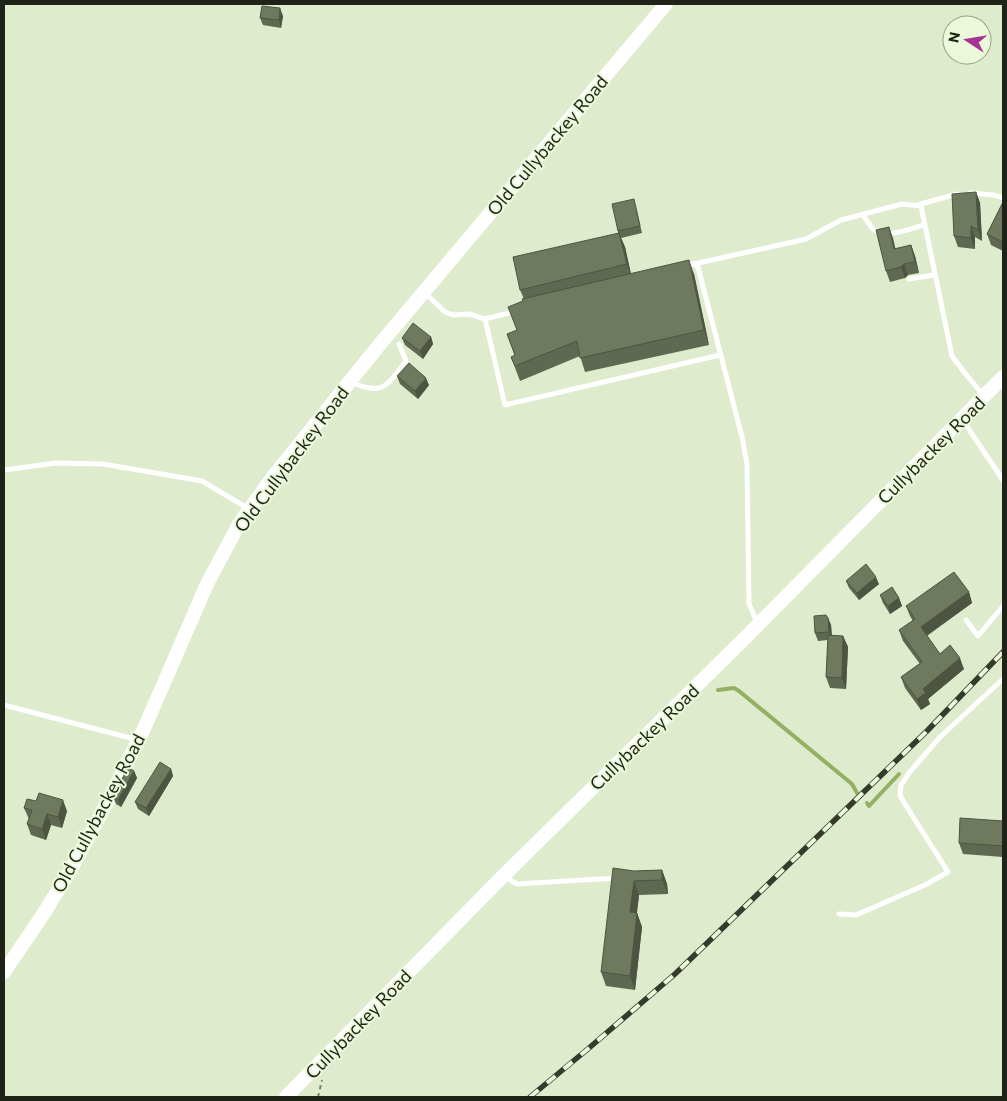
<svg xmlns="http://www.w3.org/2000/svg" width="1007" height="1101" viewBox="0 0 1007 1101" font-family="Commissioner,sans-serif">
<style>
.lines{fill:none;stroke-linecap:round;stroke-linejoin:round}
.stream{stroke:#94b064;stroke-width:4}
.path{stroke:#777f6a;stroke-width:2;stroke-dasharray:4 4;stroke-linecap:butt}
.lane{stroke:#fff;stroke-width:5}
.secondary{stroke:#fff;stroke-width:14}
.rail-casing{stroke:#363b2e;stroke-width:5.5}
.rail{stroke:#ebf8d9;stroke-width:4;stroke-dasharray:11;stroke-linecap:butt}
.wall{fill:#5f6851}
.shaded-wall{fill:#4d5542}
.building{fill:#6e795e;stroke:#4d5542}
.labels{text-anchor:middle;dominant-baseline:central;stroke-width:4;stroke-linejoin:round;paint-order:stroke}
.street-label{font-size:18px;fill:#1e2217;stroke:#ebf8d9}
</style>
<rect width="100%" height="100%" fill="#deebcc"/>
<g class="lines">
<g class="stream">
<path d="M 718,690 L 734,688 L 739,691 L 852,784 L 857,793"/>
<path d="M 867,803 L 869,806 L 899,774"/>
</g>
<path class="path" d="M 318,1097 L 322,1080"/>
<g class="lane">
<path d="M 970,193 L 994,195 L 1003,198"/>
<path d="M 917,205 L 957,194"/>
<path d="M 863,215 C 866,219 869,224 872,228 C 886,240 909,229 924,225"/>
<path d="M 694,264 L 806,239 L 841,220 L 902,204 L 921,206 L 952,356 L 964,372 L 984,396"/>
<path d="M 685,265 L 694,264 L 698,267 L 742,437 L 747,464 L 749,604 L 757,622"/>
<path d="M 909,279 L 934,275"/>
<path d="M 425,293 L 445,312 L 453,315 L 469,314 L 485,319 L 517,311"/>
<path d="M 485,319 L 505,405 L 720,355"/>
<path d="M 350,382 C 383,396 386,387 406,361 L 399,344"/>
<path d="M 962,419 L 1003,480"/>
<path d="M 4,470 L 56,463 L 103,464 L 202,481 L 249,509"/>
<path d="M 966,620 L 978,636 L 1003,606"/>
<path d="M 4,705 L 138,740"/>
<path d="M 503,876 L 517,884 L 617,878"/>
<path d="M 839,914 L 856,915 L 925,885 L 948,872 L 905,804 L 900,795 L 901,785 L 909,773 L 940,737 L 1003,679"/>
</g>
<g class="secondary">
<path d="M 4,972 L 42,916 L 70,871 L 110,797 L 143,731 L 207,584 L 239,524 L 272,478 L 380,344 L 666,4"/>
<path d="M 286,1097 L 503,876 L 743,640 L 1003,377"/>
</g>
<defs>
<path id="rail" d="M 530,1097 L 589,1048 L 675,974 L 927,731 L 1003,652"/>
</defs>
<use href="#rail" class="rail-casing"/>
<use href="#rail" class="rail"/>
</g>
<g class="wall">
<path d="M 283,16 L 281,28 L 263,25 L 260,18 Z"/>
<path d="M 976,192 L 980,203 L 982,241 L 975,237 L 975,249 L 958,247 L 954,236 Z"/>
<path d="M 1003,202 L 1003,251 L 991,245 L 987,234 Z"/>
<path d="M 636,207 L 642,233 L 621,238 L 625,247 L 631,274 L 694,274 L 709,345 L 585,372 L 580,356 L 520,381 L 511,357 L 515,356 L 507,334 L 517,331 L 524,299 L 520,290 L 618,233 L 618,231 Z"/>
<path d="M 889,227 L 895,249 L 911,245 L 915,256 L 919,273 L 908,275 L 905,278 L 890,282 L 886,271 Z"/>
<path d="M 431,337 L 433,344 L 423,359 L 405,345 L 402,338 Z"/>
<path d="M 397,376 L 429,385 L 418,399 L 400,384 Z"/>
<path d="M 846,581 L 879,584 L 859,600 L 849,588 Z"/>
<path d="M 969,592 L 972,603 L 927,636 L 940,654 L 964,669 L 928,699 L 930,704 L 921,710 L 905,688 L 901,677 L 920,664 L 903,641 L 899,630 L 913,621 L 910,616 L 906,606 Z"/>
<path d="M 880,595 L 899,598 L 902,606 L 890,614 L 883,603 Z"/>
<path d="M 828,618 L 831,625 L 832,636 L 843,636 L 848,647 L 846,689 L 830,688 L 826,677 L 828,640 L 818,641 L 815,633 Z"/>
<path d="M 171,769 L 173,776 L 149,816 L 138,809 L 135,802 Z"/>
<path d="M 134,771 L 137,778 L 121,807 L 116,804 L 113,797 Z"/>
<path d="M 24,808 L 67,811 L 62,828 L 51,825 L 46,840 L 31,835 L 27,824 L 29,819 Z"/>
<path d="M 1003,821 L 1003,857 L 963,854 L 959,843 Z"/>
<path d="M 662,870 L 667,884 L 668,894 L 639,895 L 637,913 L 642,927 L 635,990 L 606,986 L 601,972 L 634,871 Z"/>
</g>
<g class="shaded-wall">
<path d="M 280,8 L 283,16 L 281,28 L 279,20 Z"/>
<path d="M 976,192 L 980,203 L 982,241 L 978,230 Z"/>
<path d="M 971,226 L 975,237 L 975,249 L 971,238 Z"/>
<path d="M 889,227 L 893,238 L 898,260 L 894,249 Z"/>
<path d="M 619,233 L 625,247 L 632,279 L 627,264 Z"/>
<path d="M 911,245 L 915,256 L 919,273 L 915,262 Z"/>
<path d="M 689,260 L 694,274 L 709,345 L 704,330 Z"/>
<path d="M 904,264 L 908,275 L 905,278 L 901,267 Z"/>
<path d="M 431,337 L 433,344 L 423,359 L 420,351 Z"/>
<path d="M 426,378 L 429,385 L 418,399 L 415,391 Z"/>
<path d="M 876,577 L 879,584 L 859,600 L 857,593 Z"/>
<path d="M 969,592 L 972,603 L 924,637 L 921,627 Z"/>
<path d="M 899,598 L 902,606 L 890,614 L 888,606 Z"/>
<path d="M 828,618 L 831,625 L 832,640 L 829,632 Z"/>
<path d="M 843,636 L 848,647 L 846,689 L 842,678 Z"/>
<path d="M 960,658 L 964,669 L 928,699 L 930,704 L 921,710 L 917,699 L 923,689 Z"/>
<path d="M 171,769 L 173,776 L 149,816 L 146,808 Z"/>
<path d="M 134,771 L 137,778 L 121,807 L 118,800 Z"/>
<path d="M 63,800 L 67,811 L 62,828 L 58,817 Z"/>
<path d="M 47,814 L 51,825 L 46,840 L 42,829 Z"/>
<path d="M 662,870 L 667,884 L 668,894 L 662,880 Z"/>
<path d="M 634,881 L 639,895 L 635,926 L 630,912 Z"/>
<path d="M 637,913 L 642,927 L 635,990 L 630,976 Z"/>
</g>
<g class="building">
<path d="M 262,6 L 280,8 L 279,20 L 260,18 Z"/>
<path d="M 976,192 L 978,230 L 971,226 L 971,238 L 954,236 L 952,194 Z"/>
<path d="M 634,199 L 640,226 L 618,231 L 612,204 Z"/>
<path d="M 1003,202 L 1003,242 L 987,234 Z"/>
<path d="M 889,227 L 894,249 L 911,245 L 915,262 L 904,264 L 901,267 L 886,271 L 876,230 Z"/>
<path d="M 619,233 L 627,264 L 520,290 L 513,257 Z"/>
<path d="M 689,260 L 704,330 L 580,358 L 577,341 L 515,366 L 511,357 L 515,355 L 507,334 L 517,330 L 508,307 L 523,301 L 522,299 Z"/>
<path d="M 413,323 L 431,337 L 420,351 L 402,338 Z"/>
<path d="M 409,363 L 426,378 L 415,391 L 397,376 Z"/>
<path d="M 866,564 L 876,577 L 857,593 L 846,581 Z"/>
<path d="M 954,572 L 969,592 L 921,627 L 940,654 L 950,645 L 960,658 L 923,689 L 926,693 L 917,699 L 901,677 L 922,662 L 899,630 L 915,619 L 906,606 Z"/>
<path d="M 892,587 L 899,598 L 888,606 L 880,595 Z"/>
<path d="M 826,615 L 828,618 L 829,632 L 815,633 L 814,616 Z"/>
<path d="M 828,635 L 843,636 L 842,678 L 826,677 Z"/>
<path d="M 160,762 L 171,769 L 146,808 L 135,802 Z"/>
<path d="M 128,767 L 134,771 L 118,800 L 113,797 Z"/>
<path d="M 39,793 L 63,800 L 58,817 L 47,814 L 42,829 L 27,824 L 32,810 L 24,808 L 27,799 L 36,801 Z"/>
<path d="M 960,818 L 1003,821 L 1003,846 L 959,843 Z"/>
<path d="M 613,868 L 634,871 L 662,870 L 662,880 L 634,881 L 630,912 L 637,913 L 630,976 L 601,972 Z"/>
</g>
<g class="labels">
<g class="street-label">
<text transform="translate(547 145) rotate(-50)">Old Cullybackey Road</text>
<text transform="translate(931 450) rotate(-45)">Cullybackey Road</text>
<text transform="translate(291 459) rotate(-53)">Old Cullybackey Road</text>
<text transform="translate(644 737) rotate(-44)">Cullybackey Road</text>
<text transform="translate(98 813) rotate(-62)">Old Cullybackey Road</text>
<text transform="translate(358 1024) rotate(-46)">Cullybackey Road</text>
</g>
</g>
<rect width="1007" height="1101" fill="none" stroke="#1e2217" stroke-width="10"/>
<g transform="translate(967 40) rotate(282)"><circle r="24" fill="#ebf8d9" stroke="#99a28b"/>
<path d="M0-4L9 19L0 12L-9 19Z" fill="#a63592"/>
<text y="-8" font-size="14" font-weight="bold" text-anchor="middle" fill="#1e2217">N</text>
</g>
</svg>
